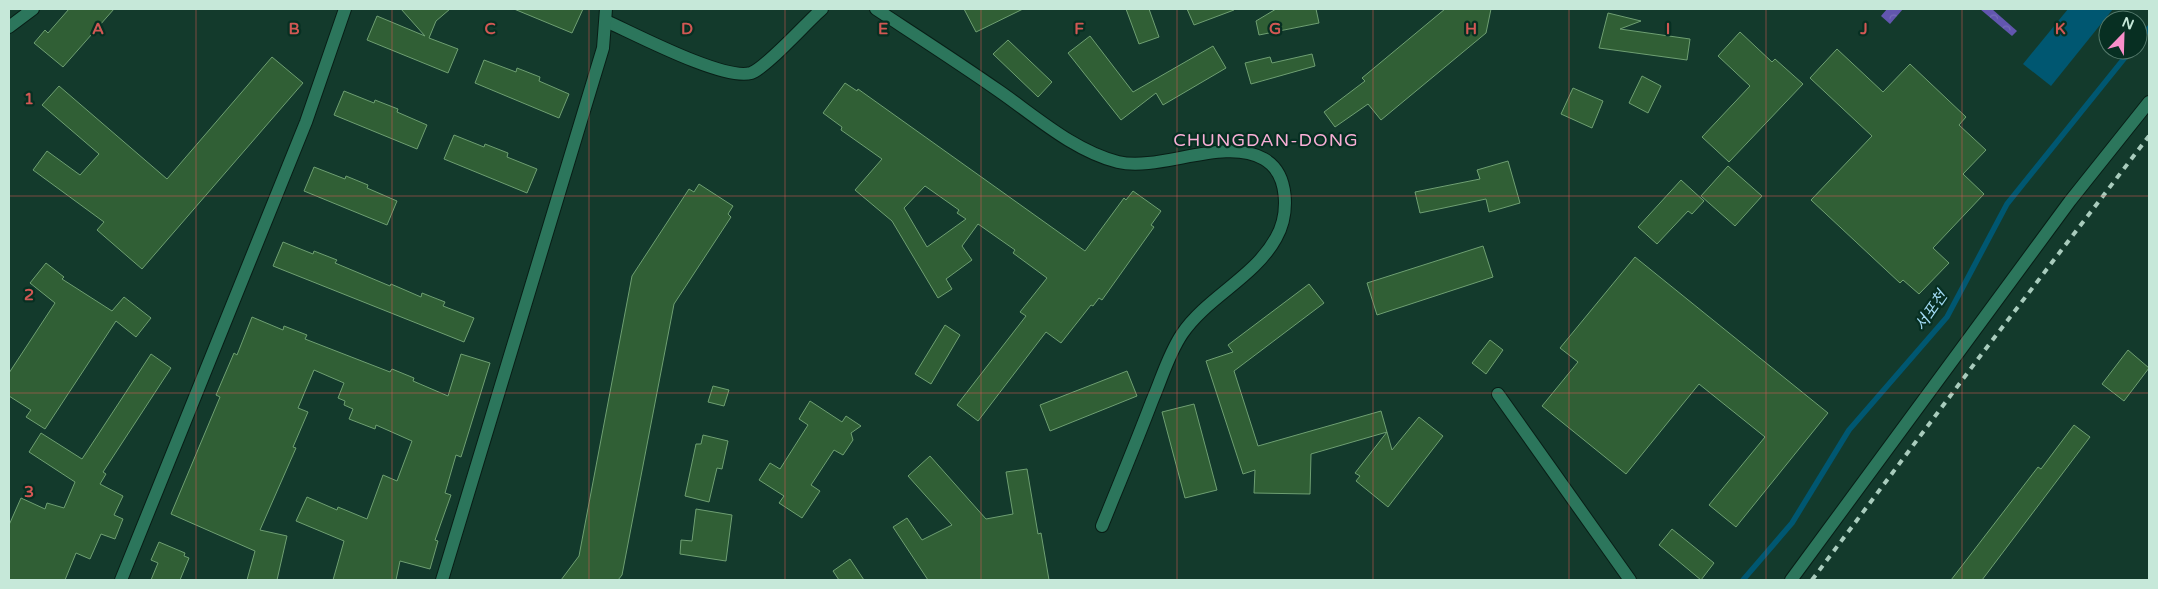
<svg xmlns="http://www.w3.org/2000/svg" width="2158" height="589" viewBox="0 0 2158 589" font-family="'Varela Round','Noto Sans KR',sans-serif">
<style>
.forest{fill:url(#forest-crowns)}
.water{fill:#005771}
.lines{fill:none;stroke-linecap:round;stroke-linejoin:round}
.stream{stroke:#005771;stroke-width:5.5}
.building{fill:#305f35;stroke:#6e9f72;fill-rule:evenodd}
.street-casing{stroke:#081e16;stroke-width:14}
.secondary-casing{stroke:#081e16;stroke-width:14}
.street{stroke:#2c765c;stroke-width:12}
.secondary{stroke:#2c765c;stroke-width:12}
.rail{stroke:#a9ccbd;stroke-width:4;stroke-dasharray:6 6;stroke-linecap:butt}
.grid{fill:none;stroke:#d25854;stroke-width:1;stroke-opacity:0.55}
.labels{text-anchor:middle;dominant-baseline:central;stroke-width:4.5;stroke-linejoin:round;paint-order:stroke}
.water-label{font-size:16px;font-style:italic;fill:#a1d9f2;stroke:#072f22}
.quarter-label{font-size:18px;letter-spacing:1px;fill:#f9afd6;stroke:#072f22}
.grid-label{font-size:16px;text-anchor:middle;font-weight:bold;fill:#d25854;stroke:#072f22;stroke-width:4.5;stroke-linejoin:round;paint-order:stroke}
</style>
<defs>
<pattern id="forest-crowns" width="20" height="18" patternUnits="userSpaceOnUse" patternTransform="scale(1.25)"><rect width="20" height="18" fill="#6256af"/><path d="M2 6a3 3 0 1 1 6 0M12 15a3 3 0 1 1 6 0" fill="none" stroke="#776eb9"/></pattern>
</defs>
<rect width="100%" height="100%" fill="#133a2c"/>
<g class="forest">
<path d="M 1887,9 L 1903,9 L 1890,24 L 1881,16 Z"/>
<path d="M 1980,9 L 1992,9 L 2017,31 L 2012,36 Z"/>
</g>
<path class="water" d="M 2068,9 L 2113,9 L 2051,86 L 2023,64 Z"/>
<g class="lines">
<g class="stream">
<path d="M 2138,42 L 2149,28"/>
<path d="M 1743,580 L 1792,523 L 1849,430 L 1947,317 L 2007,204 L 2131,50"/>
</g>
</g>
<g class="building">
<path d="M 69,9 L 114,9 L 63,67 L 34,43 L 45,30 L 48,33 Z"/>
<path d="M 401,9 L 450,9 L 436,21 L 429,38 L 458,49 L 448,73 L 367,40 L 377,16 L 425,36 Z"/>
<path d="M 514,9 L 583,9 L 572,33 Z"/>
<path d="M 964,9 L 1023,9 L 976,32 Z"/>
<path d="M 1126,9 L 1149,9 L 1159,37 L 1139,44 Z"/>
<path d="M 1187,9 L 1234,9 L 1234,10 L 1194,25 Z"/>
<path d="M 1276,9 L 1316,9 L 1319,23 L 1259,35 L 1256,21 Z"/>
<path d="M 1445,9 L 1491,9 L 1486,33 L 1381,120 L 1368,104 L 1335,127 L 1324,112 L 1365,81 L 1362,78 Z"/>
<path d="M 1608,13 L 1641,21 L 1620,29 L 1690,39 L 1687,60 L 1599,48 Z"/>
<path d="M 1740,32 L 1772,62 L 1775,59 L 1803,84 L 1729,162 L 1702,137 L 1750,86 L 1718,56 Z"/>
<path d="M 1090,36 L 1133,92 L 1213,46 L 1226,68 L 1163,105 L 1156,93 L 1121,120 L 1068,53 Z"/>
<path d="M 1008,40 L 1052,82 L 1038,97 L 993,54 Z"/>
<path d="M 1837,49 L 1883,92 L 1910,64 L 1966,117 L 1959,125 L 1986,150 L 1963,174 L 1984,194 L 1933,248 L 1949,263 L 1919,294 L 1903,280 L 1900,283 L 1811,200 L 1872,136 L 1810,78 Z"/>
<path d="M 1312,54 L 1315,66 L 1251,84 L 1245,63 L 1270,57 L 1272,63 Z"/>
<path d="M 272,57 L 303,83 L 142,269 L 97,230 L 104,222 L 33,170 L 47,151 L 80,175 L 99,154 L 42,105 L 59,86 L 167,179 Z"/>
<path d="M 484,60 L 516,72 L 517,68 L 540,77 L 539,81 L 569,94 L 559,118 L 475,83 Z"/>
<path d="M 1642,76 L 1661,86 L 1648,113 L 1629,103 Z"/>
<path d="M 845,83 L 857,91 L 858,89 L 1085,251 L 1124,198 L 1126,200 L 1133,191 L 1161,211 L 1151,225 L 1154,227 L 1102,300 L 1099,298 L 1093,306 L 1091,305 L 1061,343 L 1046,332 L 978,421 L 957,405 L 1026,316 L 1020,312 L 1047,278 L 1013,253 L 1015,250 L 978,224 L 962,246 L 972,260 L 946,279 L 952,289 L 938,298 L 892,221 L 855,190 L 882,159 L 841,130 L 842,127 L 823,113 ZM 925,186 L 959,210 L 957,213 L 966,219 L 927,247 L 904,208 Z"/>
<path d="M 1573,88 L 1603,101 L 1592,128 L 1561,114 Z"/>
<path d="M 344,91 L 374,103 L 375,100 L 398,109 L 397,112 L 427,125 L 417,149 L 334,115 Z"/>
<path d="M 454,135 L 484,147 L 485,144 L 508,153 L 507,157 L 537,169 L 527,193 L 444,159 Z"/>
<path d="M 1508,161 L 1520,203 L 1489,212 L 1486,199 L 1420,213 L 1415,192 L 1480,179 L 1477,170 Z"/>
<path d="M 1728,166 L 1762,196 L 1735,226 L 1701,196 Z"/>
<path d="M 314,167 L 345,179 L 346,176 L 368,185 L 367,188 L 397,201 L 387,225 L 304,191 Z"/>
<path d="M 1681,180 L 1704,201 L 1692,214 L 1688,211 L 1657,244 L 1638,227 Z"/>
<path d="M 699,184 L 733,206 L 728,214 L 731,217 L 674,304 L 622,575 L 618,580 L 561,580 L 579,556 L 632,276 L 689,189 L 694,192 Z"/>
<path d="M 283,242 L 313,254 L 314,251 L 337,260 L 335,263 L 390,286 L 391,284 L 421,297 L 422,293 L 445,302 L 443,306 L 474,318 L 464,342 L 273,266 Z"/>
<path d="M 1483,246 L 1493,277 L 1377,315 L 1367,283 Z"/>
<path d="M 1635,257 L 1828,413 L 1736,527 L 1709,505 L 1765,437 L 1699,384 L 1626,474 L 1542,406 L 1578,362 L 1560,348 Z"/>
<path d="M 46,263 L 64,277 L 62,279 L 112,311 L 124,297 L 151,318 L 136,337 L 116,321 L 45,429 L 26,417 L 31,410 L 9,396 L 9,373 L 55,303 L 30,283 Z"/>
<path d="M 1309,284 L 1324,303 L 1234,371 L 1258,446 L 1381,411 L 1392,450 L 1419,417 L 1443,436 L 1388,507 L 1356,481 L 1360,476 L 1355,473 L 1387,432 L 1311,454 L 1310,494 L 1254,493 L 1255,470 L 1243,474 L 1206,361 L 1233,352 L 1228,345 Z"/>
<path d="M 252,317 L 283,330 L 284,326 L 307,335 L 305,339 L 390,372 L 392,369 L 414,378 L 413,381 L 448,396 L 461,354 L 490,363 L 461,457 L 456,455 L 445,493 L 451,495 L 435,540 L 438,541 L 430,569 L 400,561 L 396,580 L 333,580 L 344,541 L 296,521 L 307,497 L 337,510 L 338,507 L 367,519 L 383,475 L 397,481 L 412,441 L 376,425 L 375,429 L 349,419 L 353,409 L 344,405 L 345,401 L 338,398 L 344,383 L 314,370 L 298,408 L 308,412 L 293,447 L 296,448 L 260,530 L 287,536 L 277,580 L 247,580 L 255,551 L 171,514 L 220,397 L 216,395 L 234,353 L 237,355 Z"/>
<path d="M 945,325 L 960,335 L 931,384 L 915,374 Z"/>
<path d="M 1490,340 L 1503,350 L 1486,374 L 1472,363 Z"/>
<path d="M 2128,350 L 2149,368 L 2124,401 L 2102,384 Z"/>
<path d="M 151,354 L 171,368 L 103,472 L 106,474 L 100,484 L 123,496 L 114,515 L 123,519 L 115,539 L 101,534 L 90,559 L 76,553 L 65,580 L 9,580 L 9,525 L 21,498 L 45,509 L 47,503 L 64,508 L 75,482 L 29,452 L 41,433 L 82,459 Z"/>
<path d="M 1127,371 L 1137,396 L 1050,431 L 1040,405 Z"/>
<path d="M 713,386 L 729,390 L 724,406 L 708,402 Z"/>
<path d="M 810,401 L 842,422 L 846,416 L 861,426 L 851,433 L 853,440 L 843,455 L 834,450 L 811,485 L 820,491 L 802,518 L 779,503 L 784,496 L 759,480 L 770,463 L 780,469 L 808,425 L 799,419 Z"/>
<path d="M 1194,404 L 1217,490 L 1185,498 L 1162,412 Z"/>
<path d="M 2074,425 L 2090,437 L 1982,580 L 1951,580 L 2038,467 L 2041,469 Z"/>
<path d="M 703,435 L 728,441 L 722,469 L 717,468 L 709,502 L 685,496 L 696,444 L 701,444 Z"/>
<path d="M 930,456 L 986,519 L 1013,514 L 1006,472 L 1027,469 L 1038,534 L 1041,533 L 1049,580 L 928,580 L 893,527 L 907,518 L 922,540 L 952,525 L 908,476 Z"/>
<path d="M 696,509 L 732,515 L 726,561 L 680,554 L 681,540 L 692,541 Z"/>
<path d="M 1672,529 L 1714,563 L 1701,580 L 1659,545 Z"/>
<path d="M 159,542 L 185,553 L 184,556 L 189,558 L 180,580 L 151,580 L 158,563 L 151,560 Z"/>
<path d="M 850,559 L 864,580 L 839,580 L 833,571 Z"/>
</g>
<g class="lines">
<defs>
<g id="street">
<path d="M 876,9 C 917,36 959,63 999,91 C 1035,116 1074,151 1118,162 C 1160,172 1225,136 1264,159 C 1290,174 1289,215 1276,238 C 1254,278 1207,297 1182,334 C 1168,355 1162,378 1152,401 C 1136,443 1119,484 1102,526"/>
<path d="M 606,21 C 635,34 724,81 751,73 C 766,68 807,22 822,9"/>
<path d="M 9,27 L 33,9"/>
<path d="M 1498,394 L 1630,580"/>
</g>
<g id="secondary">
<path d="M 121,580 L 306,122 L 345,9"/>
<path d="M 442,580 L 603,48 L 606,9"/>
<path d="M 1791,580 L 2070,201 L 2149,102"/>
</g>
</defs>
<use href="#street" class="street-casing"/>
<use href="#secondary" class="secondary-casing"/>
<use href="#street" class="street"/>
<use href="#secondary" class="secondary"/>
<path class="rail" d="M 1812,580 L 1981,355 L 2149,136"/>
</g>
<path class="grid" d="M 196,9 L 196,580M 392,9 L 392,580M 589,9 L 589,580M 785,9 L 785,580M 981,9 L 981,580M 1177,9 L 1177,580M 1373,9 L 1373,580M 1569,9 L 1569,580M 1766,9 L 1766,580M 1962,9 L 1962,580M 9,196 L 2149,196M 9,393 L 2149,393"/>
<g class="labels">
<g class="water-label">
<text transform="translate(1931 311) rotate(-55)">서포천</text>
</g>
<g class="quarter-label">
<text x="1266" y="140">CHUNGDAN-DONG</text>
</g>
</g>
<g class="grid-label">
<text x="98" y="34">A</text>
<text x="294" y="34">B</text>
<text x="490" y="34">C</text>
<text x="687" y="34">D</text>
<text x="883" y="34">E</text>
<text x="1079" y="34">F</text>
<text x="1275" y="34">G</text>
<text x="1471" y="34">H</text>
<text x="1668" y="34">I</text>
<text x="1864" y="34">J</text>
<text x="2060" y="34">K</text>
<text x="29" y="104">1</text>
<text x="29" y="300">2</text>
<text x="29" y="497">3</text>
</g>
<rect width="2158" height="589" fill="none" stroke="#c6e8d9" stroke-width="20"/>
<g transform="translate(2123 35) rotate(23)"><circle r="24" fill="#072f22" stroke="#53796b"/>
<path d="M0-4L9 19L0 12L-9 19Z" fill="#f98fca"/>
<text y="-8" font-size="14" font-weight="bold" text-anchor="middle" fill="#c6e8d9">N</text>
</g>
</svg>
